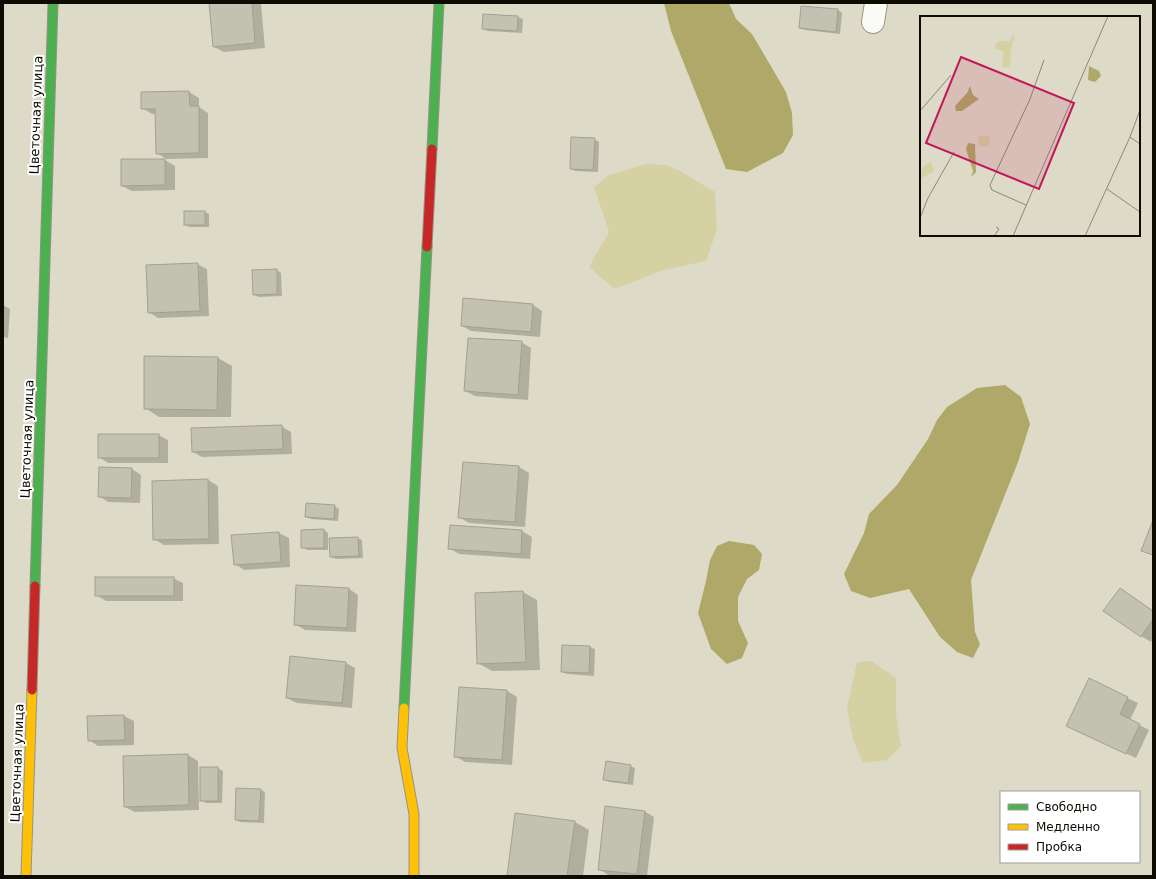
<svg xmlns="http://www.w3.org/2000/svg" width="1156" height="879" viewBox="0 0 1156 879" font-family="'DejaVu Sans',sans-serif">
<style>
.green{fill:#d6d1a3}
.water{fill:#b0a868}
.shadow{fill:#0003}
.building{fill:#c3c1b2;stroke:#a2a091}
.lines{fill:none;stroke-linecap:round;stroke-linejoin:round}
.street-casing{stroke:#959484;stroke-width:24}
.fast-casing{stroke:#959484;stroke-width:11}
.slow-casing{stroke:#959484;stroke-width:11}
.jam-casing{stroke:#959484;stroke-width:11}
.street{stroke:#fafaf7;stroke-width:22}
.fast{stroke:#4caf50;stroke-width:9}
.slow{stroke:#ffc107;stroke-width:9}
.jam{stroke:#c62828;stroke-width:9}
.labels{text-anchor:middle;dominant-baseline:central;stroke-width:4;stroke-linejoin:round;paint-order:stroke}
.street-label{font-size:13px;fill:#0d0c02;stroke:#fff}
.inset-road{fill:none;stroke:#8a8878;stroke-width:1}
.view{fill:#c2185b;fill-opacity:0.15;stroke:#c2185b;stroke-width:2}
.inset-edge{fill:none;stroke:#0d0c02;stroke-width:2}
</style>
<rect width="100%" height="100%" fill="#dddbc7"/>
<g class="green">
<path d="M 646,164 L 667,165 L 680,171 L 715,192 L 717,229 L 706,261 L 664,270 L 614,289 L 589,267 L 609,232 L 594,187 L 609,175 Z"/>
<path d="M 871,661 L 896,678 L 896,714 L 901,746 L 887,760 L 863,763 L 853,740 L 847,708 L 857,662 Z"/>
</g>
<g class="water">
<path d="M 664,3 L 729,3 L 736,19 L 752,34 L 786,92 L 792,113 L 793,135 L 783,153 L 747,172 L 726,169 L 671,31 Z"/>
<path d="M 1005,385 L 1021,397 L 1030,424 L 1018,462 L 971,580 L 975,632 L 980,644 L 973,658 L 957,652 L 940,637 L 909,589 L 870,598 L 851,591 L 844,574 L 864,533 L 869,514 L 897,485 L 928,439 L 937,420 L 947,407 L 977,388 Z"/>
<path d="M 729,541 L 754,545 L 762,554 L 759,570 L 747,579 L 738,597 L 738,621 L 748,643 L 742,658 L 727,664 L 711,649 L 698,613 L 706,581 L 710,560 L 717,546 Z"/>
</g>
<g class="shadow">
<path d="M 210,3 L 258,3 L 261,4 L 265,48 L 224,52 L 214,47 Z"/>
<path d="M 838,10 L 842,13 L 840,34 L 805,30 L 800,28 Z"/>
<path d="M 484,15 L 518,17 L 523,19 L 522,33 L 487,31 L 483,28 Z"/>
<path d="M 189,92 L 199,98 L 199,107 L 208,113 L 208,158 L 166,159 L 157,153 L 156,114 L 152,114 L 142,108 Z"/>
<path d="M 594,139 L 599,142 L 598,172 L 575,171 L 571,169 Z"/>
<path d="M 165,160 L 175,166 L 175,190 L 132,191 L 122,186 Z"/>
<path d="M 205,212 L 209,214 L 209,227 L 190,227 L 185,225 Z"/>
<path d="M 197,264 L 207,269 L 209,316 L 158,318 L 149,312 Z"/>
<path d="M 277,270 L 281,273 L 282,296 L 258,297 L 254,294 Z"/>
<path d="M 3,305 L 10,309 L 8,338 L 3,337 Z"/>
<path d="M 533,305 L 542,311 L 540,337 L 471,331 L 462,326 Z"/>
<path d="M 521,342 L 531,348 L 528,400 L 475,396 L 465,391 Z"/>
<path d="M 218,358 L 232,366 L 231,417 L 159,417 L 145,408 Z"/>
<path d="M 281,426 L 291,432 L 292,454 L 202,457 L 193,452 Z"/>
<path d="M 158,435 L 168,440 L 168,463 L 108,463 L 99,457 Z"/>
<path d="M 463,463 L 519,467 L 529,473 L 525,527 L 469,523 L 459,517 Z"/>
<path d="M 132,469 L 141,475 L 140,503 L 108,502 L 99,496 Z"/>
<path d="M 208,480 L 218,486 L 219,544 L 164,545 L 154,539 L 153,482 Z"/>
<path d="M 334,506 L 339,509 L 338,521 L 311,519 L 306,517 Z"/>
<path d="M 451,526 L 522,531 L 532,537 L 530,559 L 459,554 L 449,548 Z"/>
<path d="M 324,530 L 328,533 L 328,550 L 307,550 L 302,547 Z"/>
<path d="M 279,533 L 289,538 L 290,567 L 244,570 L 235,564 Z"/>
<path d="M 358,538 L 362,540 L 363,558 L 336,559 L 331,557 Z"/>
<path d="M 173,578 L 183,583 L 183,601 L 106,601 L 96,595 Z"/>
<path d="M 349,589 L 358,595 L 356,632 L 305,630 L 295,624 Z"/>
<path d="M 1120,589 L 1153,611 L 1153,638 L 1151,642 L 1141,636 Z"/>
<path d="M 523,592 L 537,600 L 540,670 L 492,671 L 478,663 Z"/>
<path d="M 563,646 L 590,647 L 595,649 L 594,676 L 567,674 L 562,672 Z"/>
<path d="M 346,663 L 355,668 L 352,708 L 297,703 L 287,698 Z"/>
<path d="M 1089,680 L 1138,703 L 1130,720 L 1149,730 L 1136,758 L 1077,731 Z"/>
<path d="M 460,688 L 507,691 L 517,697 L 512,765 L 465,762 L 455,756 Z"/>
<path d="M 124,716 L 134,721 L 134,745 L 98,746 L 89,740 Z"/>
<path d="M 188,755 L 198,761 L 199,810 L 135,812 L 125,807 L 124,757 Z"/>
<path d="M 630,766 L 635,768 L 633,785 L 609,782 L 605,779 Z"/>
<path d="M 201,768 L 218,768 L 223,771 L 222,803 L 206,803 L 201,800 Z"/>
<path d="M 261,790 L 265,792 L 264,823 L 240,822 L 236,820 Z"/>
<path d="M 644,811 L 654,817 L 647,876 L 608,875 L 599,869 Z"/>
<path d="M 575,822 L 589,830 L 583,876 L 508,876 Z"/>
</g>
<g class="building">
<path d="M 209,3 L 252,3 L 255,43 L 213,47 Z"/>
<path d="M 801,6 L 838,9 L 836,32 L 799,28 Z"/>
<path d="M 483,14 L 518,16 L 517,31 L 482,29 Z"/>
<path d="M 189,91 L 190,106 L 199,106 L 199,153 L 156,154 L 155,109 L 141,109 L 141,92 Z"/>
<path d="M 571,137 L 595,138 L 593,170 L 570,169 Z"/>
<path d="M 121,159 L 165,159 L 165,185 L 121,186 Z"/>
<rect x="184" y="211" width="21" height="14"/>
<path d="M 198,263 L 200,311 L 148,313 L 146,265 Z"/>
<path d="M 277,269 L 277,294 L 253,295 L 252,270 Z"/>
<path d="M 463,298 L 533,304 L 531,332 L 461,326 Z"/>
<path d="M 468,338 L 522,341 L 518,395 L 464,391 Z"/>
<path d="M 144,356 L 218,357 L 217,410 L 144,409 Z"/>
<path d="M 282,425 L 283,449 L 192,452 L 191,428 Z"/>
<rect x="98" y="434" width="61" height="24"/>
<path d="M 463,462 L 519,466 L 515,522 L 458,518 Z"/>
<path d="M 99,467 L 132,468 L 131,498 L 98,497 Z"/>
<path d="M 208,479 L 209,539 L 153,540 L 152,481 Z"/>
<path d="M 306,503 L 335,505 L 334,519 L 305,517 Z"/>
<path d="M 1153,520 L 1153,555 L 1141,551 Z"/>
<path d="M 450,525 L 522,530 L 521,554 L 448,549 Z"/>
<path d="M 324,529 L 324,548 L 301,548 L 301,530 Z"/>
<path d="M 279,532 L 281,562 L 234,565 L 231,535 Z"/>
<path d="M 358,537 L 359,556 L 330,557 L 329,538 Z"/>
<rect x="95" y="577" width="79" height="19"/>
<path d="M 296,585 L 349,588 L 347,628 L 294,625 Z"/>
<path d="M 1120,588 L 1153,611 L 1153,619 L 1141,637 L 1103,611 Z"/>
<path d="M 523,591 L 526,662 L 477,664 L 475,593 Z"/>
<path d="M 562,645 L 590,646 L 589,673 L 561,672 Z"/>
<path d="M 290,656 L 346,662 L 342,703 L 286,698 Z"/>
<path d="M 1089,678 L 1128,697 L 1120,714 L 1140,724 L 1126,754 L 1066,726 Z"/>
<path d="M 459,687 L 507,690 L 502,760 L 454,757 Z"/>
<path d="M 124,715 L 125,740 L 88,741 L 87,716 Z"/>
<path d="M 188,754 L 189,805 L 124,807 L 123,756 Z"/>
<path d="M 606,761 L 631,765 L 628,783 L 603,780 Z"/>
<rect x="200" y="767" width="18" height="34"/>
<path d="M 236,788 L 261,789 L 259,821 L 235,820 Z"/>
<path d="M 605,806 L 645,811 L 637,874 L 598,870 Z"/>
<path d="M 515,813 L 575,821 L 567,876 L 507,876 Z"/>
</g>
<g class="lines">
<defs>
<path id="street" d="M 873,22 L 876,3"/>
<g id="fast">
<path d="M 432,149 L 439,3"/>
<path d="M 35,586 L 53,3"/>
<path d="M 404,708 L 427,247"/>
</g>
<g id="slow">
<path d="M 404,708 L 402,748 L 414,814 L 414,876"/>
<path d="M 26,876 L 32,690"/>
</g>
<g id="jam">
<path d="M 427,247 L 432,149"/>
<path d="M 32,690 L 35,586"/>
</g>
</defs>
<use href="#street" class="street-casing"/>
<use href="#fast" class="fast-casing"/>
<use href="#slow" class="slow-casing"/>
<use href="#jam" class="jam-casing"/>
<use href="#street" class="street"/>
<use href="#fast" class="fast"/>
<use href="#slow" class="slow"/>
<use href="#jam" class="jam"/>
</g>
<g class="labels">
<g class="street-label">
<text transform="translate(36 115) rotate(-88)">Цветочная улица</text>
<text transform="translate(27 439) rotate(-88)">Цветочная улица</text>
<text transform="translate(17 763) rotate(-88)">Цветочная улица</text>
</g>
</g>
<g transform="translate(920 16)">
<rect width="220" height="220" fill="#dddbc7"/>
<path d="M 92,20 L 94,20 L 94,23 L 91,33 L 90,51 L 82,51 L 84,36 L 76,33 L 75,30 L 78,25 L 90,25 ZM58 125a6 6 0 1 1 12 0a6 6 0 1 1-12 0ZM 11,146 L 14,155 L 0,163 L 0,153 Z" fill="#d6d1a3"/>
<path d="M 169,50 L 179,55 L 181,60 L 175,66 L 168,64 ZM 50,70 L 53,79 L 59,83 L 42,95 L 36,95 L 35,90 L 47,77 ZM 48,127 L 55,128 L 56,156 L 51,161 L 53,155 L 46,133 Z" fill="#b0a868"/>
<path class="inset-road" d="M 0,95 L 31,59M 210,121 L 220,128M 187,173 L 220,196M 106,189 L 72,174 L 70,169 L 110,83 L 124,44M 0,202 L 8,182 L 34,136M 74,220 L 79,213 L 76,211M 93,220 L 188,0M 165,220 L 210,121 L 220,94"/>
<path class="view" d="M 41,41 L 154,87 L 119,173 L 6,127 Z"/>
<rect width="220" height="220" class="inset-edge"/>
</g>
<rect width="1156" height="879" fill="none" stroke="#0d0c02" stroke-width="8"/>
<rect x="1000" y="791" width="140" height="72" fill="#ffffff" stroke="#9e9e9a"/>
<rect x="1008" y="804" width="20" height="6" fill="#4caf50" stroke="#9e9e9a"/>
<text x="1036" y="811" font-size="12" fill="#0d0c02">Свободно</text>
<rect x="1008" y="824" width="20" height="6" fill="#ffc107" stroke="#9e9e9a"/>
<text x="1036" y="831" font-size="12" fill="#0d0c02">Медленно</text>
<rect x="1008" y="844" width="20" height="6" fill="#c62828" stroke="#9e9e9a"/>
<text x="1036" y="851" font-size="12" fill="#0d0c02">Пробка</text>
</svg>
